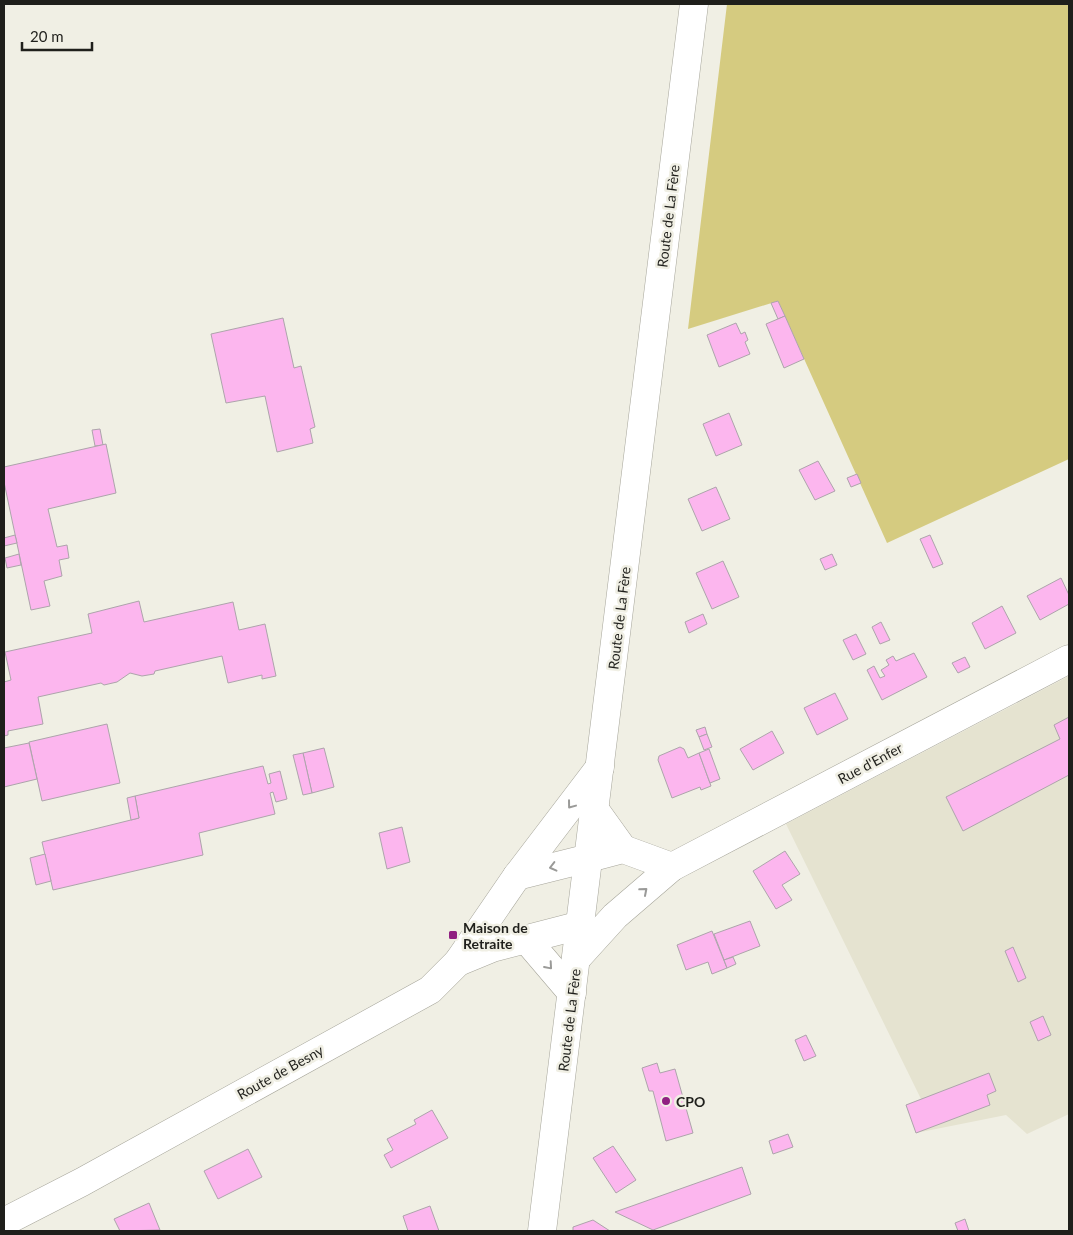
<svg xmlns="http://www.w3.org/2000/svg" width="1073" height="1235" viewBox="0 0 1073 1235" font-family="Lato,sans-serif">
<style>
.built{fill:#e5e3d0}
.green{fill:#d5cb80}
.building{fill:#fcb6ee;stroke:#ada4ab}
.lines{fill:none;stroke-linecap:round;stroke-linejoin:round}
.tertiary-casing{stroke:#a6a59a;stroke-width:29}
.secondary-casing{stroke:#a6a59a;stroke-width:29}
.tertiary{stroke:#fff;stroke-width:28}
.secondary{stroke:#fff;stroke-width:28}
.oneway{stroke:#9a9a98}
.poi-dot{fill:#902081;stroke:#f0efe4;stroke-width:2}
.labels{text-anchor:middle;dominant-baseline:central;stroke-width:5;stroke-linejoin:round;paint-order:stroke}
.street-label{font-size:14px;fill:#1f1f1b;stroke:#f0efe4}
.poi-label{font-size:14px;font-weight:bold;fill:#1f1f1b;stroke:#f0efe4;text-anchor:start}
</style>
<rect width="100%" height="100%" fill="#f0efe4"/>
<path class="built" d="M 1069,676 L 1069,1114 L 1027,1134 L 1006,1115 L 916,1133 L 906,1105 L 921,1099 L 786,824 Z"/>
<path class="green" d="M 727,4 L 1069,4 L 1069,459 L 887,543 L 778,301 L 688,329 Z"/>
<g class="building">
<path d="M 778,301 L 785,316 L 778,319 L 771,303 Z"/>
<path d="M 785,316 L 804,359 L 784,368 L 766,324 Z"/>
<path d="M 283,318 L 294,368 L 301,366 L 315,427 L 310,429 L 313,443 L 277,452 L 265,396 L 226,403 L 211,334 Z"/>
<path d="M 736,323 L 741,334 L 745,332 L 748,340 L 745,342 L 750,354 L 719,367 L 707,335 Z"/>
<path d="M 729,413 L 742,445 L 716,456 L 703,424 Z"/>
<path d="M 100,429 L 103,445 L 95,446 L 92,430 Z"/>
<path d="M 106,444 L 116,493 L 48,509 L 57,547 L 67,545 L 69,558 L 59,560 L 62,576 L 44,581 L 50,606 L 31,610 L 4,482 L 4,467 Z"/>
<path d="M 818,461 L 835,491 L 815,500 L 799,470 Z"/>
<path d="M 857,474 L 861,483 L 851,487 L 847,478 Z"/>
<path d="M 716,487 L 730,519 L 702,531 L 688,499 Z"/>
<path d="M 15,535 L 17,543 L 4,546 L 4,538 Z"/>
<path d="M 930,535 L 943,564 L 933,568 L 920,539 Z"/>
<path d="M 19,554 L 21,565 L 7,568 L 5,558 Z"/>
<path d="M 832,554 L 837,565 L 825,570 L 820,559 Z"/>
<path d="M 723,561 L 739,597 L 712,609 L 696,573 Z"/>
<path d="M 1061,578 L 1069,595 L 1069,604 L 1040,620 L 1027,596 Z"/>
<path d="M 139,601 L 144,622 L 233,602 L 239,630 L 265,624 L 276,676 L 262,679 L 262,675 L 228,683 L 222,656 L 155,671 L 154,674 L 142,676 L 130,673 L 117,682 L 104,685 L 101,683 L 38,697 L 43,724 L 8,731 L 8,735 L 4,736 L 4,682 L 11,680 L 5,652 L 92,633 L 88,614 Z"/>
<path d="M 1002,606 L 1016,633 L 985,649 L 972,623 Z"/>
<path d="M 703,614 L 707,624 L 689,633 L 685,622 Z"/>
<path d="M 881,622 L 890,640 L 880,644 L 872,627 Z"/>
<path d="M 856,634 L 866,654 L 853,660 L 843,640 Z"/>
<path d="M 914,653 L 927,677 L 882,700 L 867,670 L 874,666 L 880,678 L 885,676 L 881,670 L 889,665 L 886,660 L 893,656 L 896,661 Z"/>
<path d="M 965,657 L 970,667 L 958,673 L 952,663 Z"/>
<path d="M 835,693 L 848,719 L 817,735 L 804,708 Z"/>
<path d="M 1069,717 L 1069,775 L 963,831 L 946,797 L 1060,739 L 1054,725 Z"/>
<path d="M 107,724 L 120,783 L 42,801 L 29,742 Z"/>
<path d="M 705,727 L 707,734 L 699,737 L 696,730 Z"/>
<path d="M 772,731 L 784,753 L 753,770 L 740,749 Z"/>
<path d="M 707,734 L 712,747 L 704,750 L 699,737 Z"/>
<path d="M 29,743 L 37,779 L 4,787 L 4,748 Z"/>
<path d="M 680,747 L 684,749 L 688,758 L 699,753 L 711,786 L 701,790 L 700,787 L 672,798 L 658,760 L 659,756 Z"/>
<path d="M 324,748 L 334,787 L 312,793 L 303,753 Z"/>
<path d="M 709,749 L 720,779 L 710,783 L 699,753 Z"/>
<path d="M 303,753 L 312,793 L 303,795 L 293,755 Z"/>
<path d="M 263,766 L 268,784 L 271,783 L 269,774 L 280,771 L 287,799 L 276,802 L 273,792 L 270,793 L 275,814 L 199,833 L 203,855 L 53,890 L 42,842 L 139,818 L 135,796 Z"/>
<path d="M 135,796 L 139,818 L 131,820 L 127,798 Z"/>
<path d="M 402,827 L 410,862 L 387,869 L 379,833 Z"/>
<path d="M 785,851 L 800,874 L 782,885 L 792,900 L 776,909 L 753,871 Z"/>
<path d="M 45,854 L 51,881 L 36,885 L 30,858 Z"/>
<path d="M 750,921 L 760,946 L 724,960 L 714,934 Z"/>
<path d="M 712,931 L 727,968 L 712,974 L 708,962 L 686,970 L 677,945 Z"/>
<path d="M 1013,947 L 1026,978 L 1018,982 L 1005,951 Z"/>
<path d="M 733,957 L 736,964 L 727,968 L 724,960 Z"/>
<path d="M 1043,1016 L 1051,1035 L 1038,1041 L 1030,1022 Z"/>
<path d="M 806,1035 L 816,1056 L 804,1061 L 795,1040 Z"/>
<path d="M 657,1063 L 660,1073 L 675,1069 L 693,1133 L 666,1141 L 653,1091 L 649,1091 L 642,1068 Z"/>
<path d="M 989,1073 L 996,1091 L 987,1095 L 990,1105 L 916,1133 L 906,1105 Z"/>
<path d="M 432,1110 L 448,1138 L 391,1168 L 384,1155 L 393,1150 L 387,1139 L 416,1124 L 414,1120 Z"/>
<path d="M 788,1134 L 793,1147 L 773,1154 L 769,1141 Z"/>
<path d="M 613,1146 L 636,1180 L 616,1193 L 593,1158 Z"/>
<path d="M 248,1149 L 262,1177 L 218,1199 L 204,1171 Z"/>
<path d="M 742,1167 L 751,1194 L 653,1230 L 615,1212 Z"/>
<path d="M 149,1203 L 160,1230 L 120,1231 L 114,1219 Z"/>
<path d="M 430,1206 L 439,1231 L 408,1231 L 403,1216 Z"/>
<path d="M 965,1219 L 969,1231 L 958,1231 L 955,1223 Z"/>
<path d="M 593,1220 L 610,1231 L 573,1231 L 573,1227 Z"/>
</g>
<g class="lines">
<defs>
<g id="tertiary">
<path d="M 595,810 L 623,849"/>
<path d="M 589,858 L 623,849 L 672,867"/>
<path d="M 576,959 L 615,916 L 672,867 L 1069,659"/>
</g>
<g id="secondary">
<path d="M 517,876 L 589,858"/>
<path d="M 526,939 L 572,993"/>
<path d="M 458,962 L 492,948 L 581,925"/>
<path d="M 4,1222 L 82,1182 L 430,990 L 458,962 L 517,876 L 600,767"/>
<path d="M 542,1231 L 694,4"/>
</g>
</defs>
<use href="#tertiary" class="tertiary-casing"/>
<use href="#secondary" class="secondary-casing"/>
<use href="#tertiary" class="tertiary"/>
<use href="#secondary" class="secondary"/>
</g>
<defs><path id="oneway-chevron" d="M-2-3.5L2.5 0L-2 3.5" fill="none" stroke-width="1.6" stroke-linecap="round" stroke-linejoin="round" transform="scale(1.25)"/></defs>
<g class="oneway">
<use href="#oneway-chevron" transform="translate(571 805) rotate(127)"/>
<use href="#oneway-chevron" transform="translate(553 867) rotate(166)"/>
<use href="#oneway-chevron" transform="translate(644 891) rotate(-41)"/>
<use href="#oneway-chevron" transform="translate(549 966) rotate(49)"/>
</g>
<g class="poi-dot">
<rect x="448" y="930" width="10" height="10" rx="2.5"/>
<circle cx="666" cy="1101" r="5"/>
</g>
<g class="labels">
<g class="street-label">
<text transform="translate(668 216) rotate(-83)">Route de La Fère</text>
<text transform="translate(619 618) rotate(-83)">Route de La Fère</text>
<text transform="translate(870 763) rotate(-28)">Rue d'Enfer</text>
<text transform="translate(569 1020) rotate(-83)">Route de La Fère</text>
<text transform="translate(280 1072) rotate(-29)">Route de Besny</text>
</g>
<g class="poi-label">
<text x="463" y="927">Maison de<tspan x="463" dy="16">Retraite</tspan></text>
<text x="676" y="1101">CPO</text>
</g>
</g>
<rect width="1073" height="1235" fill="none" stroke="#1f1f1b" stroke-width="10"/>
<path d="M22 42v8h70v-8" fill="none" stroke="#1f1f1b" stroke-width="2.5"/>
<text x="30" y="42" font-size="15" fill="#1f1f1b" stroke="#f0efe4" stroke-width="4" paint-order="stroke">20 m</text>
</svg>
